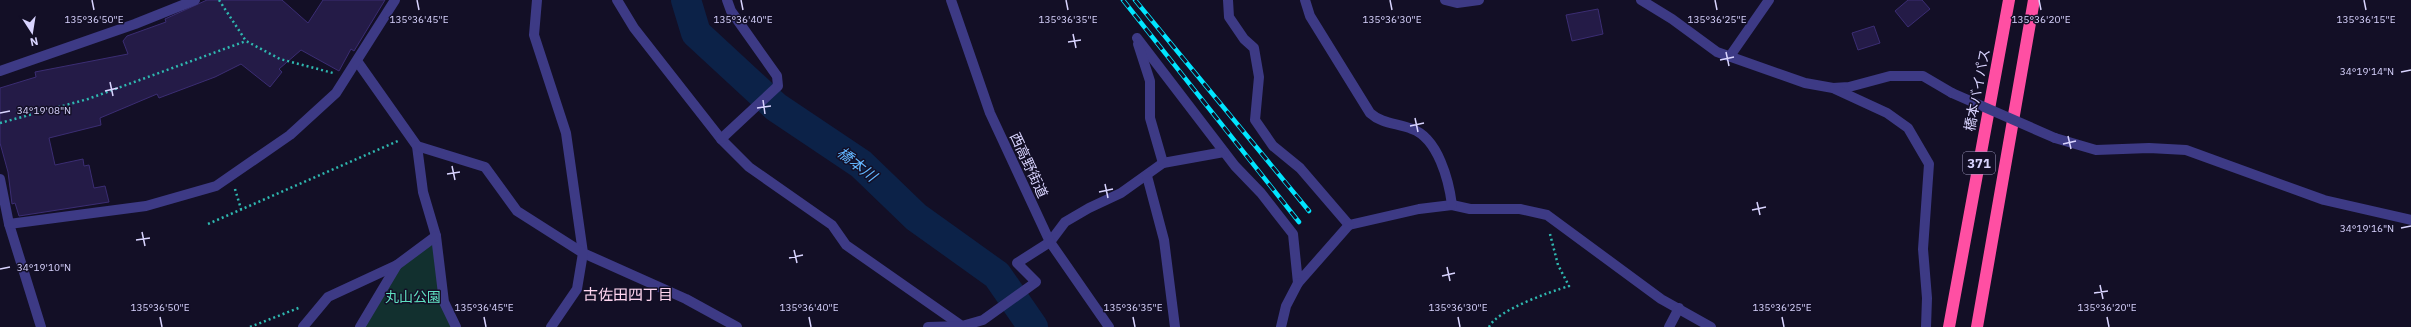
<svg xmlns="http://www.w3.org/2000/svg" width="2411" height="327" viewBox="0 0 2411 327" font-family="'IBM Plex Sans','Noto Sans JP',sans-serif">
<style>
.green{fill:#12302f}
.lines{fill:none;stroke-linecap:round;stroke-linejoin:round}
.river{stroke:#0c2248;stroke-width:30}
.building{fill:#241b47;stroke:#3b2d73}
.path{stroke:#2fb8b0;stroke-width:2.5;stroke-dasharray:2 3;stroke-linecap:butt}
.minor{stroke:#3d3a85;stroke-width:10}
.highway{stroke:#ff4fa3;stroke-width:12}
.rail-casing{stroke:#00e5ff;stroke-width:4.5}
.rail{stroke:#130f26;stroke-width:3;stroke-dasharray:9;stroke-linecap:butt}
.minor-bridge{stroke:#3d3a85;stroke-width:10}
.ticks{fill:none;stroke:#d9d4ff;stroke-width:1.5}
.labels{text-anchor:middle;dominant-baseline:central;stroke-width:3;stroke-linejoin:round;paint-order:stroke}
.shield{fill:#130f26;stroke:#9e99be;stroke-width:1}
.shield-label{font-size:13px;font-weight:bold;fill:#d9d4ff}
.street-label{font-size:14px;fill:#d9d4ff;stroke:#130f26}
.park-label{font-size:14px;fill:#5fe0c0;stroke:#130f26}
.water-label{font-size:15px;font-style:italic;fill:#62b6ff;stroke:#130f26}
.neighbourhood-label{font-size:15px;fill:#ffd6f0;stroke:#130f26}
.ticks-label{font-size:10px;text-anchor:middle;fill:#d9d4ff;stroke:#130f26;stroke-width:3;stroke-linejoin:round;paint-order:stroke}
</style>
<rect width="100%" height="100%" fill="#130f26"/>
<path class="green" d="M 436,236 L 442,295 L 456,327 L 361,327 L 397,265 Z"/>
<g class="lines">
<path class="river" d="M 686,0 L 696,33 L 776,107 L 861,164 L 916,217 L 997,275 L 1033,327"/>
</g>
<g class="building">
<path d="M 207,0 L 282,0 L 308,23 L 323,0 L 385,0 L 354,51 L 351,49 L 339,71 L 301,50 L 279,69 L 282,72 L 270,87 L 241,64 L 215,77 L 159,98 L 157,94 L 100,118 L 101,125 L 49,138 L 55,165 L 83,159 L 84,166 L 89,165 L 94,188 L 105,186 L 109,202 L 19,216 L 15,203 L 12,204 L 8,172 L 0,143 L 0,88 L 36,77 L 35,72 L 128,54 L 123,41 L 127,36 L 166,22 L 165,19 Z"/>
<path d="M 1908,0 L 1922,0 L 1930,9 L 1908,27 L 1895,11 Z"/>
<path d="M 1598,9 L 1603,34 L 1572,41 L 1566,15 Z"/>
<path d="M 1874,26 L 1880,43 L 1858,50 L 1852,33 Z"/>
</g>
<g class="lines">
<g class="path">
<path d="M 219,0 L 246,41 L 280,59 L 333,73"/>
<path d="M 0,123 L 88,99 L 246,41"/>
<path d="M 235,189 L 241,209"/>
<path d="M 208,224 L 398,141"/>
<path d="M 250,327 L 301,307"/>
<path d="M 1489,327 C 1497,310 1550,292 1569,286 L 1558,265 L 1550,234"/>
</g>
<g class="minor">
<path d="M 537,0 L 534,35 L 566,133 L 583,253 L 686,299 L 737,327"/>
<path d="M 617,0 L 634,28 L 721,139 L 749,167 L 832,225 L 846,245 L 962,326 L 983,320 L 1036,282 L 1017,263 L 1050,242 L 1065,222 L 1089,208 L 1121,193 L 1163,163"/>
<path d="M 951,0 L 990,113 L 1050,242 L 1109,327"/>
<path d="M 1228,0 L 1229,17 L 1244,39 L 1254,48 L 1259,77 L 1255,120 L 1273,146 L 1300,168 L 1349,225 L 1419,209 L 1452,205 L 1470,209 L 1520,209 L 1547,215 L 1661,299 L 1711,327"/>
<path d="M 1305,0 L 1310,16 L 1370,113 C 1382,124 1397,123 1412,129 C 1438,138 1449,181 1452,205"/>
<path d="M 1445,0 L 1457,3 L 1479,0"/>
<path d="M 1641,0 L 1672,19 L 1717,52 L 1805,83 L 1833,88 L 1849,87 L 1890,76 L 1923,76 L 1952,93"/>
<path d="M 1137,38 L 1235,166 L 1261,193 L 1293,234 L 1298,283 L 1349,225"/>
<path d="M 1138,44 L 1150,81 L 1150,118 L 1163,163 L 1224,152"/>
<path d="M 1730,56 L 1769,0"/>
<path d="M 357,61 L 417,146 L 423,192 L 436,236 L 444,302 L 456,327"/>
<path d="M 0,71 L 135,24 L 195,0"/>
<path d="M 1835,89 L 1887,113 L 1908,128 L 1929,164 L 1923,249 L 1927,298 L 1926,327"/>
<path d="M 2055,138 L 2096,150 L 2149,148 L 2186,150 L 2324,200 L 2411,220"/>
<path d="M 721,139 L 778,86 L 777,76 L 731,11 L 727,0"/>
<path d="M 417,146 L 485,167 L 517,211 L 583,253 L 577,289 L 551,327"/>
<path d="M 1147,176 L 1164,240 L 1175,327"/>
<path d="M 0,179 L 9,224 L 41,327"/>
<path d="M 9,224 L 146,206 L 216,186 L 290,135 L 336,93 L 395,0"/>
<path d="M 303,327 L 328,297 L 397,265"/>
<path d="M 360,327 L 397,265 L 436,236"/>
<path d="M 928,327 L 962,326"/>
<path d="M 1281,327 L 1286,306 L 1298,283"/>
<path d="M 1669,327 L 1679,308"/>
</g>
<g class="highway">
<path d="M 1949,327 L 2009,0"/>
<path d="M 1977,327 L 2034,0"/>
</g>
<defs>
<g id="rail">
<path d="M 1123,0 L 1299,222"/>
<path d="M 1135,0 L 1309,211"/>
</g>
</defs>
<use href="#rail" class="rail-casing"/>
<use href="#rail" class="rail"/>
<path class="minor-bridge" d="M 1952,93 L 2055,138"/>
</g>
<path class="ticks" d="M 92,0 L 94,10M 417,0 L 419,10M 741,0 L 743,10M 1066,0 L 1068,10M 1390,0 L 1392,10M 1715,0 L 1717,10M 2039,0 L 2041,10M 2364,0 L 2366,10M 1073,34 L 1076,48M 1068,42 L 1081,40M 1726,52 L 1729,66M 1720,60 L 1734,57M 2401,72 L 2411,70M 110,82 L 113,96M 105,91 L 118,88M 763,100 L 765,114M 757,108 L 771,106M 0,113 L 10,111M 1415,118 L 1418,132M 1410,126 L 1424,123M 2068,136 L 2071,149M 2063,144 L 2076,141M 452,166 L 455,180M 447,174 L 460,172M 1105,184 L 1108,198M 1099,192 L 1113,189M 1757,202 L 1760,215M 1752,210 L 1766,207M 2401,228 L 2411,226M 142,232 L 145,246M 136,240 L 150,238M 794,250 L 797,263M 789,258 L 803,255M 1447,267 L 1450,281M 0,269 L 10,267M 1442,276 L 1455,273M 2100,285 L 2103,299M 2094,293 L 2108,291M 160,317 L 162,327M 484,317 L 486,327M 809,317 L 811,327M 1133,317 L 1135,327M 1458,317 L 1460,327M 1782,317 L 1784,327M 2107,317 L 2109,327"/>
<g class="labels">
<rect class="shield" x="1963" y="152" width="32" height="22" rx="3"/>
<g class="shield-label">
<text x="1979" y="163">371</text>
</g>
<g class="street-label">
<text transform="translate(1977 90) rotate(-79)">橋本バイパス</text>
<text transform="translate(1029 165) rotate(65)">西高野街道</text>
</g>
<g class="park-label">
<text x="413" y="297">丸山公園</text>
</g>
<g class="water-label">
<text transform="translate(857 164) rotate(38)">橋本川</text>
</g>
<g class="neighbourhood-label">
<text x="628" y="294">古佐田四丁目</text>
</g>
</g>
<g class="ticks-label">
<text x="94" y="23">135°36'50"E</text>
<text x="419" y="23">135°36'45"E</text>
<text x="743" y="23">135°36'40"E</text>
<text x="1068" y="23">135°36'35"E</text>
<text x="1392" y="23">135°36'30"E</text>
<text x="1717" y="23">135°36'25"E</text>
<text x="2041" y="23">135°36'20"E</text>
<text x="2366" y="23">135°36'15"E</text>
<text x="2367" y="75">34°19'14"N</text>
<text x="44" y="114">34°19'08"N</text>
<text x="2367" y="232">34°19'16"N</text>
<text x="44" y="271">34°19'10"N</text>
<text x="2107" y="311">135°36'20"E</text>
<text x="160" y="311">135°36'50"E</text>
<text x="484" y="311">135°36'45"E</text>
<text x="809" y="311">135°36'40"E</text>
<text x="1133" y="311">135°36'35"E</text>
<text x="1458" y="311">135°36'30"E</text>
<text x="1782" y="311">135°36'25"E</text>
</g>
<g transform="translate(32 32) rotate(168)" stroke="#130f26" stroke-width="3" paint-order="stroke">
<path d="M0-3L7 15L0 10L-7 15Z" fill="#d9d4ff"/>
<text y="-6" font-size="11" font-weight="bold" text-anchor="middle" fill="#d9d4ff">N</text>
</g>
</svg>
